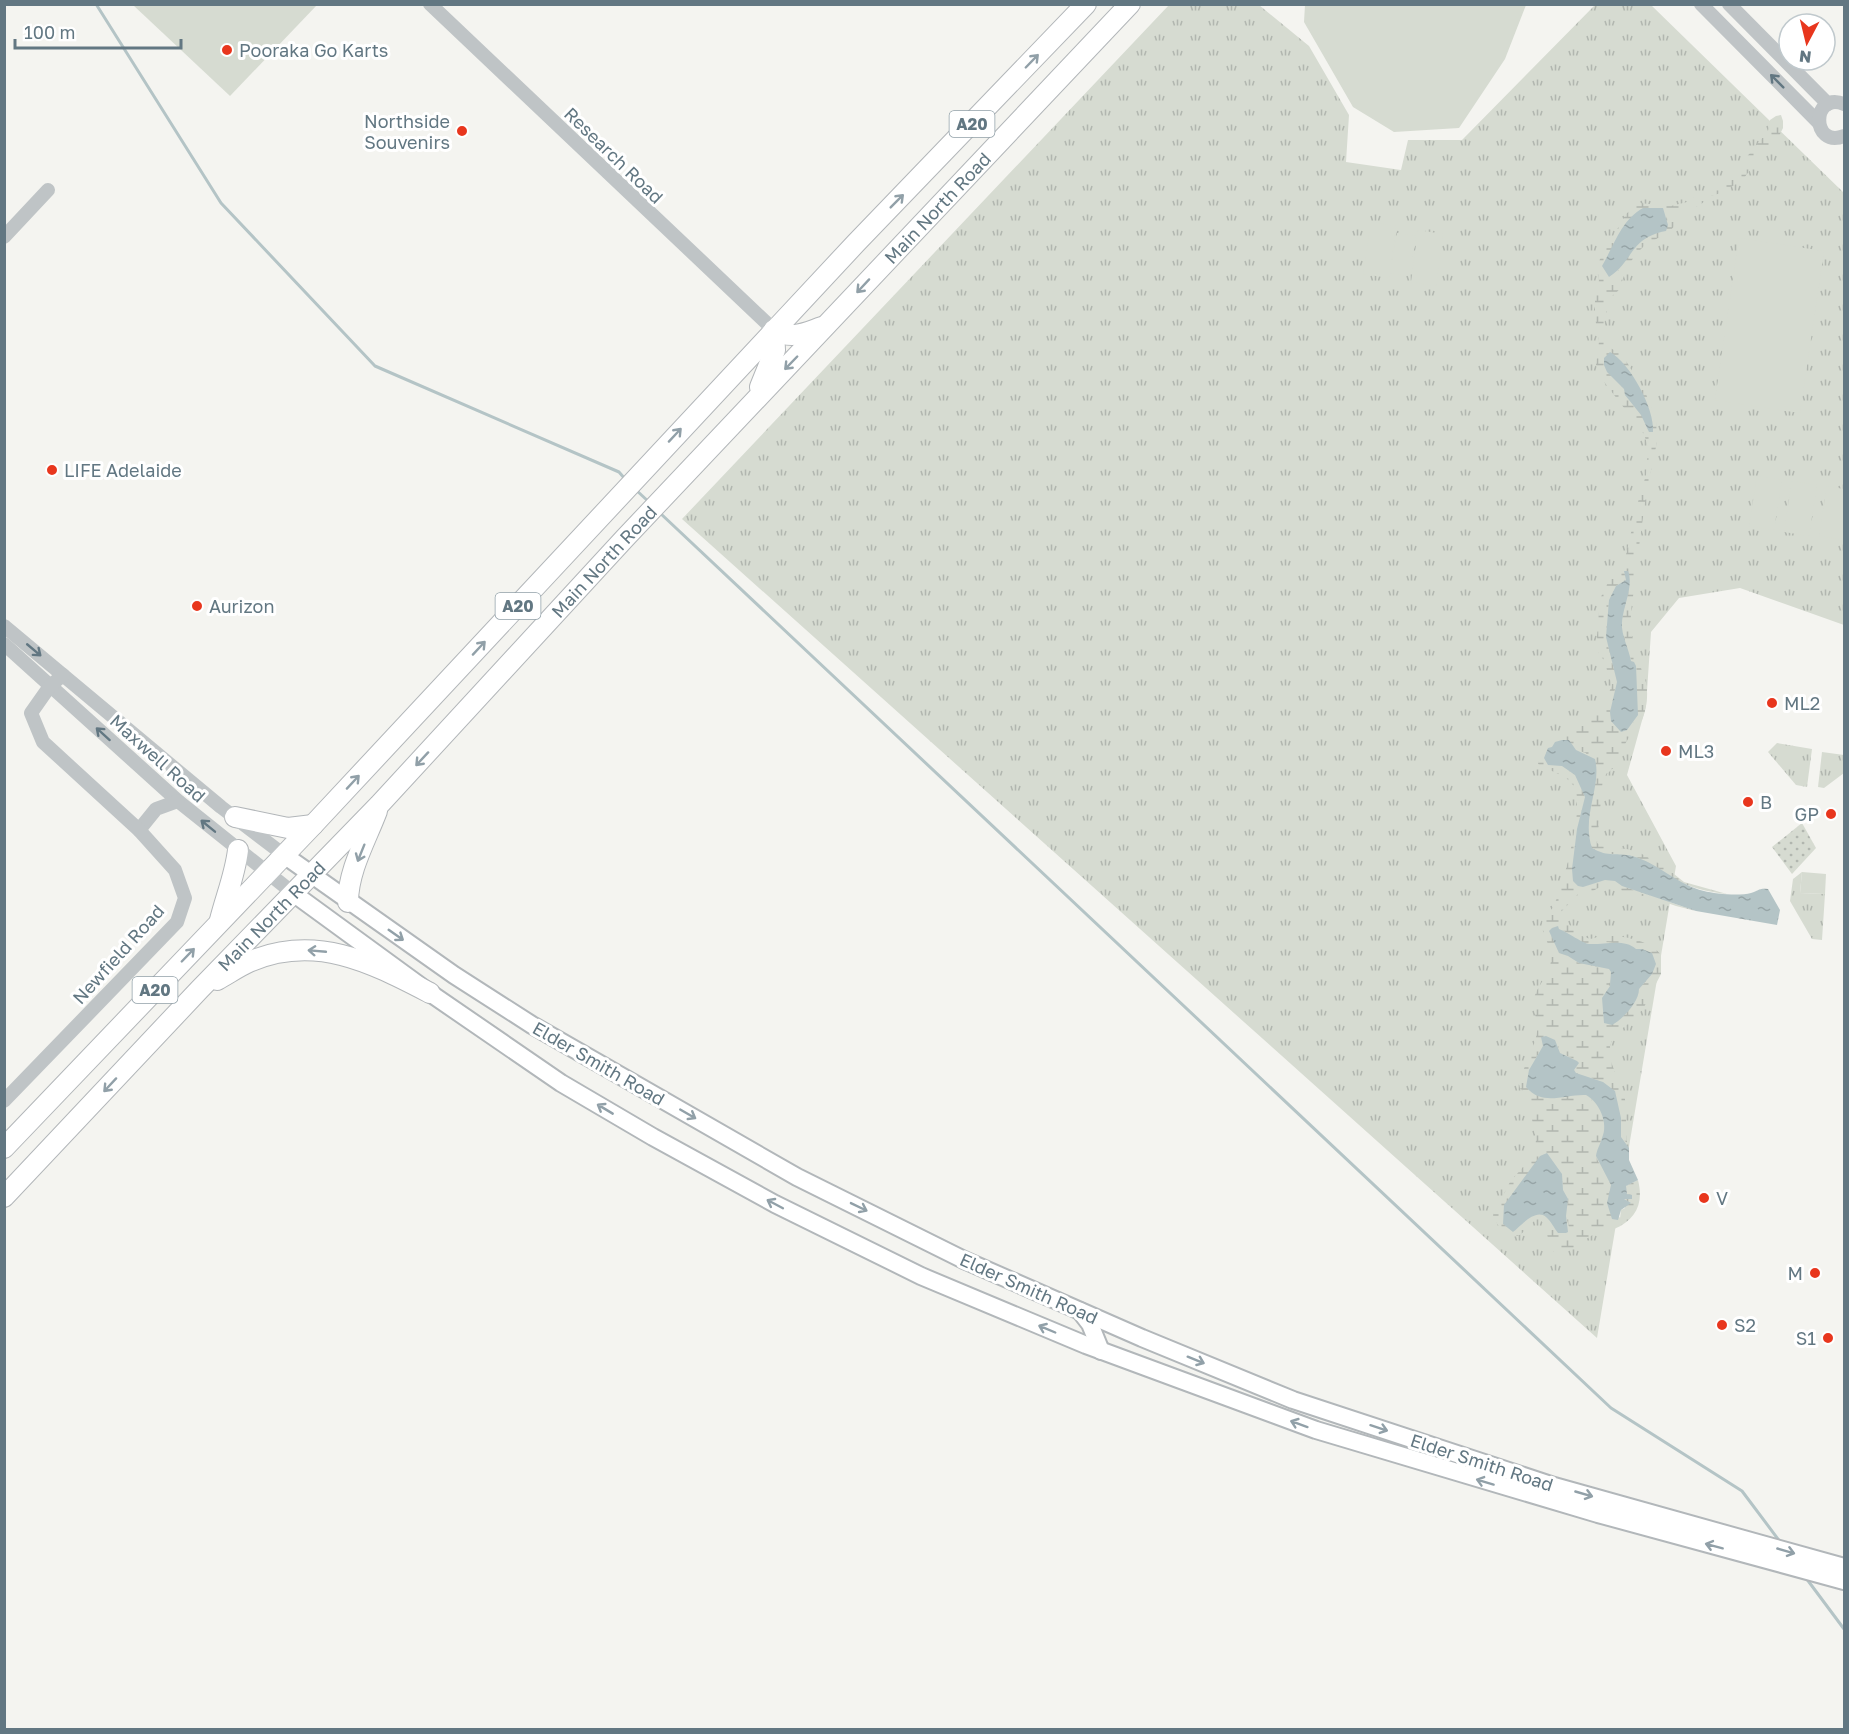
<svg xmlns="http://www.w3.org/2000/svg" width="1849" height="1734" viewBox="0 0 1849 1734" font-family="'Golos Text',sans-serif">
<style>
.grass{fill:url(#grass-tufts)}
.wetland{fill:url(#wetland-marsh);fill-rule:evenodd}
.park{fill:url(#park-dots)}
.pitch{fill:#d6dbd1}
.water{fill:url(#water-ripples)}
.lines{fill:none;stroke-linecap:round;stroke-linejoin:round}
.stream{stroke:#b4c4c6;stroke-width:3}
.major-casing{stroke:#b2b7ba;stroke-width:20}
.highway-casing{stroke:#b2b6b9;stroke-width:22}
.minor{stroke:#bfc4c6;stroke-width:14}
.major{stroke:#fff;stroke-width:16}
.highway{stroke:#fff;stroke-width:20}
.oneway{stroke:#91a0a8}
.oneway2{stroke:#627782}
.poi-dot{fill:#e8361d;stroke:#fff;stroke-width:2}
.labels{text-anchor:middle;dominant-baseline:central;stroke-width:6;stroke-linejoin:round;paint-order:stroke}
.shield{fill:#fff;stroke:#91a0a8;stroke-width:1.5}
.shield-label{font-size:16px;font-weight:bold;fill:#627782}
.poi-label{font-size:18px;fill:#627782;stroke:#fff;text-anchor:start}
.street-label{font-size:18px;fill:#627782;stroke:#fff}
</style>
<defs>
<pattern id="grass-tufts" width="24" height="20" patternUnits="userSpaceOnUse" patternTransform="scale(1.5)"><rect width="24" height="20" fill="#d6dbd1"/><path d="M3 7l-1-3M5 7V3M7 7l1-3M15 17l-1-3M17 17v-4M19 17l1-3" fill="none" stroke="#b1b6af"/></pattern>
<pattern id="wetland-marsh" width="20" height="14" patternUnits="userSpaceOnUse" patternTransform="scale(1.5)"><rect width="20" height="14" fill="#d6dbd1"/><path d="M1 5h8M5 5V1M11 12h8M15 12V8" fill="none" stroke="#b1b6af"/></pattern>
<pattern id="park-dots" width="8" height="8" patternUnits="userSpaceOnUse" patternTransform="scale(1.5)"><rect width="8" height="8" fill="#d6dbd1"/><path d="M2 2h.1M6 6h.1" fill="none" stroke="#b1b6af" stroke-width="1.8" stroke-linecap="round"/></pattern>
<pattern id="water-ripples" width="26" height="14" patternUnits="userSpaceOnUse" patternTransform="scale(1.5)"><rect width="26" height="14" fill="#b4c4c6"/><path d="M2 4q2-2 4 0t4 0M15 11q2-2 4 0t4 0" fill="none" stroke="#96a4a6"/></pattern>
</defs>
<rect width="100%" height="100%" fill="#f4f4f0"/>
<g class="grass">
<path d="M 1169,5 L 1259,5 L 1309,46 L 1349,115 L 1346,162 L 1401,170 L 1408,140 L 1462,140 L 1595,5 L 1651,5 L 1844,193 L 1844,625 L 1740,588 L 1679,598 L 1651,632 L 1646,706 L 1627,775 L 1676,866 L 1597,1338 L 682,519 Z"/>
<path d="M 1777,743 L 1812,749 L 1807,787 L 1796,785 L 1768,752 Z"/>
<path d="M 1822,752 L 1844,755 L 1844,773 L 1824,788 L 1818,787 Z"/>
<path d="M 1802,872 L 1800,893 L 1825,894 L 1822,940 L 1812,939 L 1790,901 L 1793,879 Z"/>
</g>
<path class="wetland" d="M 1781,115 L 1783,121 L 1783,128 L 1778,138 L 1763,153 L 1744,178 L 1724,192 L 1711,196 L 1700,205 L 1687,210 L 1678,216 L 1676,224 L 1670,231 L 1644,246 L 1635,255 L 1626,270 L 1619,290 L 1611,297 L 1605,318 L 1604,329 L 1608,347 L 1618,352 L 1626,361 L 1646,394 L 1656,420 L 1657,442 L 1646,495 L 1638,554 L 1634,566 L 1635,589 L 1632,600 L 1630,629 L 1643,675 C 1650,686 1647,709 1642,720 C 1638,727 1632,733 1628,739 C 1617,757 1622,763 1603,777 L 1597,843 L 1602,846 L 1627,849 L 1640,853 L 1664,866 L 1684,882 L 1727,894 C 1708,892 1690,888 1673,878 C 1661,870 1647,860 1632,856 C 1616,852 1609,858 1592,848 L 1588,838 L 1587,820 L 1592,794 L 1586,753 L 1576,750 L 1569,740 C 1560,740 1556,741 1552,748 L 1562,766 L 1575,775 L 1585,797 L 1577,829 L 1583,887 C 1598,882 1608,876 1622,886 L 1696,911 L 1676,906 L 1650,897 L 1627,893 L 1613,887 L 1598,888 L 1588,894 L 1579,893 L 1558,915 C 1568,921 1576,935 1587,938 C 1594,940 1595,937 1601,936 C 1619,934 1651,940 1661,955 L 1661,974 L 1643,1009 L 1631,1021 L 1616,1034 L 1610,1045 L 1610,1059 L 1625,1099 L 1627,1143 L 1621,1137 L 1603,1082 L 1576,1073 L 1574,1070 L 1578,1065 L 1572,1058 L 1560,1053 L 1557,1044 L 1543,1046 L 1529,1070 L 1577,1096 L 1586,1095 L 1590,1098 L 1598,1107 L 1604,1120 L 1604,1131 L 1596,1156 C 1600,1170 1616,1183 1608,1196 L 1620,1218 L 1621,1210 L 1625,1208 L 1623,1199 L 1632,1199 L 1627,1194 L 1625,1186 L 1638,1180 C 1644,1203 1636,1220 1614,1229 C 1609,1232 1602,1231 1596,1233 C 1581,1241 1573,1253 1555,1253 C 1550,1249 1546,1232 1546,1225 L 1541,1221 L 1536,1220 C 1529,1224 1524,1234 1517,1236 C 1507,1240 1495,1223 1493,1215 L 1510,1182 L 1530,1159 L 1535,1150 L 1536,1140 L 1531,1114 L 1533,1105 L 1530,1099 L 1520,1088 L 1519,1084 C 1523,1066 1534,1051 1537,1032 C 1538,1022 1533,1011 1534,1000 C 1536,985 1551,975 1551,959 C 1552,946 1541,934 1542,924 C 1543,915 1551,913 1554,905 C 1564,884 1583,810 1575,789 C 1570,775 1550,772 1538,764 L 1542,752 L 1547,744 L 1604,705 L 1612,685 L 1603,659 L 1598,652 L 1597,636 L 1600,599 L 1608,582 L 1623,568 L 1638,502 L 1646,475 L 1648,447 L 1644,434 L 1598,374 L 1596,364 L 1599,342 L 1595,317 L 1595,290 L 1599,281 L 1597,269 L 1600,259 L 1626,214 L 1639,203 L 1671,206 L 1687,202 L 1736,170 L 1768,131 L 1770,120 L 1776,116 ZM 1643,208 L 1666,211 L 1668,225 L 1635,246 L 1618,271 L 1602,266 ZM 1624,571 L 1627,571 C 1635,588 1620,607 1622,627 C 1622,633 1626,639 1627,645 C 1630,654 1629,660 1636,666 L 1636,720 L 1630,725 L 1611,721 L 1610,707 L 1617,682 L 1606,637 L 1609,601 L 1616,586 L 1626,579 ZM 1558,927 L 1559,929 C 1570,933 1574,938 1584,943 C 1590,946 1596,942 1602,942 C 1619,942 1638,950 1653,956 L 1656,964 L 1652,974 L 1639,989 L 1639,996 L 1604,1023 C 1605,1015 1600,1004 1603,997 C 1606,987 1615,981 1609,969 L 1579,963 L 1563,955 ZM 1562,1174 L 1563,1190 L 1568,1199 L 1566,1216 L 1569,1227 L 1555,1230 C 1537,1202 1537,1218 1517,1227 Z"/>
<path class="park" d="M 1802,823 L 1816,848 L 1792,874 L 1772,847 Z"/>
<g class="pitch">
<path d="M 133,5 L 317,5 L 230,96 Z"/>
<path d="M 1305,5 L 1305,4 L 1526,5 L 1505,59 L 1459,128 L 1394,132 L 1353,107 L 1304,22 Z"/>
<path d="M 1371,222 L 1396,226 L 1391,266 L 1397,233 L 1416,236 L 1409,276 L 1390,273 L 1389,278 L 1363,274 Z"/>
<path d="M 1418,230 L 1443,234 L 1436,286 L 1411,282 Z"/>
<path d="M 1739,238 L 1824,251 L 1800,413 L 1715,400 Z"/>
<path d="M 1757,476 L 1782,480 L 1774,530 L 1749,526 Z"/>
<path d="M 1792,481 L 1817,485 L 1809,536 L 1784,532 Z"/>
<path d="M 1827,486 L 1844,489 L 1844,540 L 1819,536 Z"/>
<path d="M 1802,872 L 1826,874 L 1825,894 L 1800,893 Z"/>
</g>
<g class="water">
<path d="M 1643,208 L 1663,208 L 1668,225 L 1666,231 C 1629,238 1634,261 1609,277 L 1602,266 C 1614,246 1621,220 1643,208 Z"/>
<path d="M 1610,352 C 1630,363 1655,409 1653,432 L 1649,432 L 1641,415 L 1625,395 L 1624,389 L 1607,372 L 1604,365 L 1604,358 Z"/>
<path d="M 1624,571 L 1628,571 C 1634,586 1623,606 1622,623 C 1621,635 1629,649 1631,661 L 1634,662 L 1636,666 L 1638,715 L 1627,730 L 1621,732 L 1611,721 L 1610,712 L 1617,682 L 1606,637 L 1609,600 L 1616,586 L 1626,580 Z"/>
<path d="M 1562,740 L 1569,740 L 1576,750 L 1595,759 C 1602,787 1581,816 1592,848 C 1609,858 1617,852 1632,856 C 1658,863 1678,885 1704,891 C 1715,894 1740,896 1751,893 C 1759,891 1758,888 1768,889 L 1780,910 L 1777,925 L 1696,911 L 1622,886 L 1615,881 L 1605,880 L 1583,887 L 1578,886 L 1573,881 L 1572,869 L 1577,829 L 1585,797 L 1575,775 L 1562,766 L 1548,765 L 1544,758 L 1548,748 L 1552,747 L 1555,742 Z"/>
<path d="M 1558,926 L 1559,929 C 1567,932 1584,944 1589,944 C 1604,945 1624,938 1636,949 L 1642,949 L 1652,953 L 1656,964 L 1652,974 L 1639,989 C 1639,1002 1623,1019 1612,1025 L 1604,1023 L 1602,998 L 1610,986 L 1611,972 L 1609,969 L 1579,963 L 1568,956 L 1559,953 L 1549,931 L 1552,928 Z"/>
<path d="M 1546,1036 L 1555,1040 L 1560,1053 L 1577,1061 L 1579,1063 L 1574,1070 L 1576,1073 L 1603,1082 L 1615,1091 L 1621,1118 L 1621,1137 L 1629,1148 L 1629,1160 L 1638,1180 L 1626,1186 L 1627,1194 L 1632,1195 L 1632,1199 L 1624,1199 L 1631,1203 L 1621,1210 L 1618,1220 L 1612,1219 L 1607,1203 L 1611,1185 L 1596,1156 C 1597,1149 1600,1145 1602,1138 C 1609,1123 1599,1102 1586,1095 C 1564,1094 1543,1107 1526,1087 L 1529,1070 L 1543,1046 L 1541,1037 Z"/>
<path d="M 1547,1153 L 1562,1174 L 1563,1190 L 1568,1199 L 1566,1216 L 1568,1232 L 1566,1233 L 1558,1233 C 1554,1228 1551,1221 1546,1217 C 1535,1208 1520,1227 1513,1232 L 1503,1224 L 1504,1205 L 1540,1156 Z"/>
</g>
<g class="lines">
<g class="stream">
<path d="M 96,4 L 221,203 L 375,366 L 619,472 L 625,479"/>
<path d="M 636,490 L 649,502"/>
<path d="M 660,513 L 1611,1408 L 1742,1491 L 1781,1543"/>
<path d="M 1806,1578 L 1844,1629"/>
</g>
<defs>
<g id="major">
<path d="M 284,855 L 454,975 L 532,1025 L 797,1177 L 964,1260 L 1142,1338 L 1293,1400 L 1554,1486 L 1844,1567"/>
<path d="M 293,893 L 430,993 L 561,1083 L 653,1137 L 775,1204 L 921,1276 L 1086,1345 L 1316,1430 L 1598,1514 L 1844,1581"/>
<path d="M 1080,1311 L 1090,1324 L 1101,1351"/>
</g>
<g id="highway">
<path d="M 774,330 C 792,340 804,333 822,327"/>
<path d="M 760,387 L 775,350 L 774,330"/>
<path d="M 235,817 L 288,828 L 313,825"/>
<path d="M 348,902 C 348,871 366,840 377,811"/>
<path d="M 220,920 C 226,896 235,875 238,850"/>
<path d="M 217,980 C 228,974 238,967 249,962 C 316,933 372,963 430,993"/>
<path d="M 4,1148 L 313,825 L 856,243 L 1086,4"/>
<path id="s1" d="M 4,1197 L 199,990 L 379,805 L 625,538 L 1130,4"/>
</g>
</defs>
<use href="#major" class="major-casing"/>
<use href="#highway" class="highway-casing"/>
<g class="minor">
<path d="M 430,4 L 774,330"/>
<path d="M 1701,4 L 1819,123"/>
<path d="M 1729,4 L 1828,104"/>
<path d="M 1844,104 C 1811,91 1811,149 1844,136"/>
<path d="M 4,237 L 48,190"/>
<path d="M 4,626 L 221,807 L 284,855"/>
<path d="M 4,644 L 178,801 L 293,893"/>
<path d="M 139,830 L 156,809 L 178,801"/>
<path d="M 4,1101 L 177,922 L 185,898 L 175,870 L 139,830 L 43,742 L 31,713 L 50,686 L 63,675"/>
</g>
<use href="#major" class="major"/>
<use href="#highway" class="highway"/>
</g>
<defs><path id="oneway-shaft" d="M-6 0H5M1.5-3L5.5 0L1.5 3" fill="none" stroke-width="1.6" stroke-linecap="round" stroke-linejoin="round" transform="scale(1.5)"/></defs>
<g class="oneway">
<use href="#oneway-shaft" transform="translate(1032 61) rotate(-46)"/>
<use href="#oneway-shaft" transform="translate(897 201) rotate(-45)"/>
<use href="#oneway-shaft" transform="translate(863 286) rotate(133)"/>
<use href="#oneway-shaft" transform="translate(791 363) rotate(134)"/>
<use href="#oneway-shaft" transform="translate(675 435) rotate(-47)"/>
<use href="#oneway-shaft" transform="translate(479 648) rotate(-47)"/>
<use href="#oneway-shaft" transform="translate(422 759) rotate(133)"/>
<use href="#oneway-shaft" transform="translate(353 782) rotate(-47)"/>
<use href="#oneway-shaft" transform="translate(361 853) rotate(112)"/>
<use href="#oneway-shaft" transform="translate(396 935) rotate(35)"/>
<use href="#oneway-shaft" transform="translate(317 951) rotate(-175)"/>
<use href="#oneway-shaft" transform="translate(188 955) rotate(-46)"/>
<use href="#oneway-shaft" transform="translate(110 1085) rotate(133)"/>
<use href="#oneway-shaft" transform="translate(605 1109) rotate(-149)"/>
<use href="#oneway-shaft" transform="translate(688 1114) rotate(30)"/>
<use href="#oneway-shaft" transform="translate(775 1204) rotate(-152)"/>
<use href="#oneway-shaft" transform="translate(859 1207) rotate(26)"/>
<use href="#oneway-shaft" transform="translate(1047 1329) rotate(-157)"/>
<use href="#oneway-shaft" transform="translate(1196 1360) rotate(22)"/>
<use href="#oneway-shaft" transform="translate(1299 1424) rotate(-160)"/>
<use href="#oneway-shaft" transform="translate(1379 1428) rotate(18)"/>
<use href="#oneway-shaft" transform="translate(1485 1482) rotate(-163)"/>
<use href="#oneway-shaft" transform="translate(1584 1494) rotate(16)"/>
<use href="#oneway-shaft" transform="translate(1714 1546) rotate(-165)"/>
<use href="#oneway-shaft" transform="translate(1786 1551) rotate(16)"/>
</g>
<g class="oneway2">
<use href="#oneway-shaft" transform="translate(1777 81) rotate(-135)"/>
<use href="#oneway-shaft" transform="translate(34 650) rotate(40)"/>
<use href="#oneway-shaft" transform="translate(103 734) rotate(-138)"/>
<use href="#oneway-shaft" transform="translate(208 826) rotate(-141)"/>
</g>
<g class="poi-dot">
<circle cx="227" cy="50" r="6"/>
<circle cx="462" cy="131" r="6"/>
<circle cx="52" cy="470" r="6"/>
<circle cx="197" cy="606" r="6"/>
<circle cx="1772" cy="703" r="6"/>
<circle cx="1666" cy="751" r="6"/>
<circle cx="1748" cy="802" r="6"/>
<circle cx="1831" cy="814" r="6"/>
<circle cx="1704" cy="1198" r="6"/>
<circle cx="1815" cy="1273" r="6"/>
<circle cx="1722" cy="1325" r="6"/>
<circle cx="1828" cy="1338" r="6"/>
</g>
<g class="labels">
<g class="shield">
<rect x="949.5" y="111" width="45" height="26" rx="4.5"/>
<rect x="495.5" y="593" width="45" height="26" rx="4.5"/>
<rect x="132.5" y="977" width="45" height="26" rx="4.5"/>
</g>
<g class="shield-label">
<text x="972" y="124">A20</text>
<text x="518" y="606">A20</text>
<text x="155" y="990">A20</text>
</g>
<g class="poi-label">
<text x="239" y="50">Pooraka Go Karts</text>
<text x="450" y="121" text-anchor="end">Northside<tspan x="450" dy="21">Souvenirs</tspan></text>
<text x="64" y="470">LIFE Adelaide</text>
<text x="209" y="606">Aurizon</text>
<text x="1784" y="703">ML2</text>
<text x="1678" y="751">ML3</text>
<text x="1760" y="802">B</text>
<text x="1819" y="814" text-anchor="end">GP</text>
<text x="1716" y="1198">V</text>
<text x="1803" y="1273" text-anchor="end">M</text>
<text x="1734" y="1325">S2</text>
<text x="1816" y="1338" text-anchor="end">S1</text>
</g>
<g class="street-label">
<text transform="translate(614 155) rotate(44)">Research Road</text>
<text stroke="none"><textPath href="#s1" startOffset="1360">Main North Road</textPath></text>
<text stroke="none"><textPath href="#s1" startOffset="874">Main North Road</textPath></text>
<text transform="translate(158 758) rotate(42)">Maxwell Road</text>
<text stroke="none"><textPath href="#s1" startOffset="388">Main North Road</textPath></text>
<text transform="translate(118 954) rotate(-48)">Newfield Road</text>
<text transform="translate(599 1063) rotate(30)">Elder Smith Road</text>
<text transform="translate(1029 1288) rotate(24)">Elder Smith Road</text>
<text transform="translate(1482 1462) rotate(18)">Elder Smith Road</text>
</g>
</g>
<rect width="1849" height="1734" fill="none" stroke="#627782" stroke-width="12"/>
<g transform="translate(1807 42) rotate(187)"><circle r="28" fill="#ffffff" stroke="#c0c9cd" stroke-width="1.5"/>
<path d="M0-4.5L10 22L0 15L-10 22Z" fill="#e8361d"/>
<text y="-9" font-size="16" font-weight="bold" text-anchor="middle" fill="#627782">N</text>
</g>
<path d="M15 39v9h166v-9" fill="none" stroke="#627782" stroke-width="3"/>
<text x="24" y="39" font-size="18" fill="#627782" stroke="#ffffff" stroke-width="4.5" paint-order="stroke">100 m</text>
</svg>
